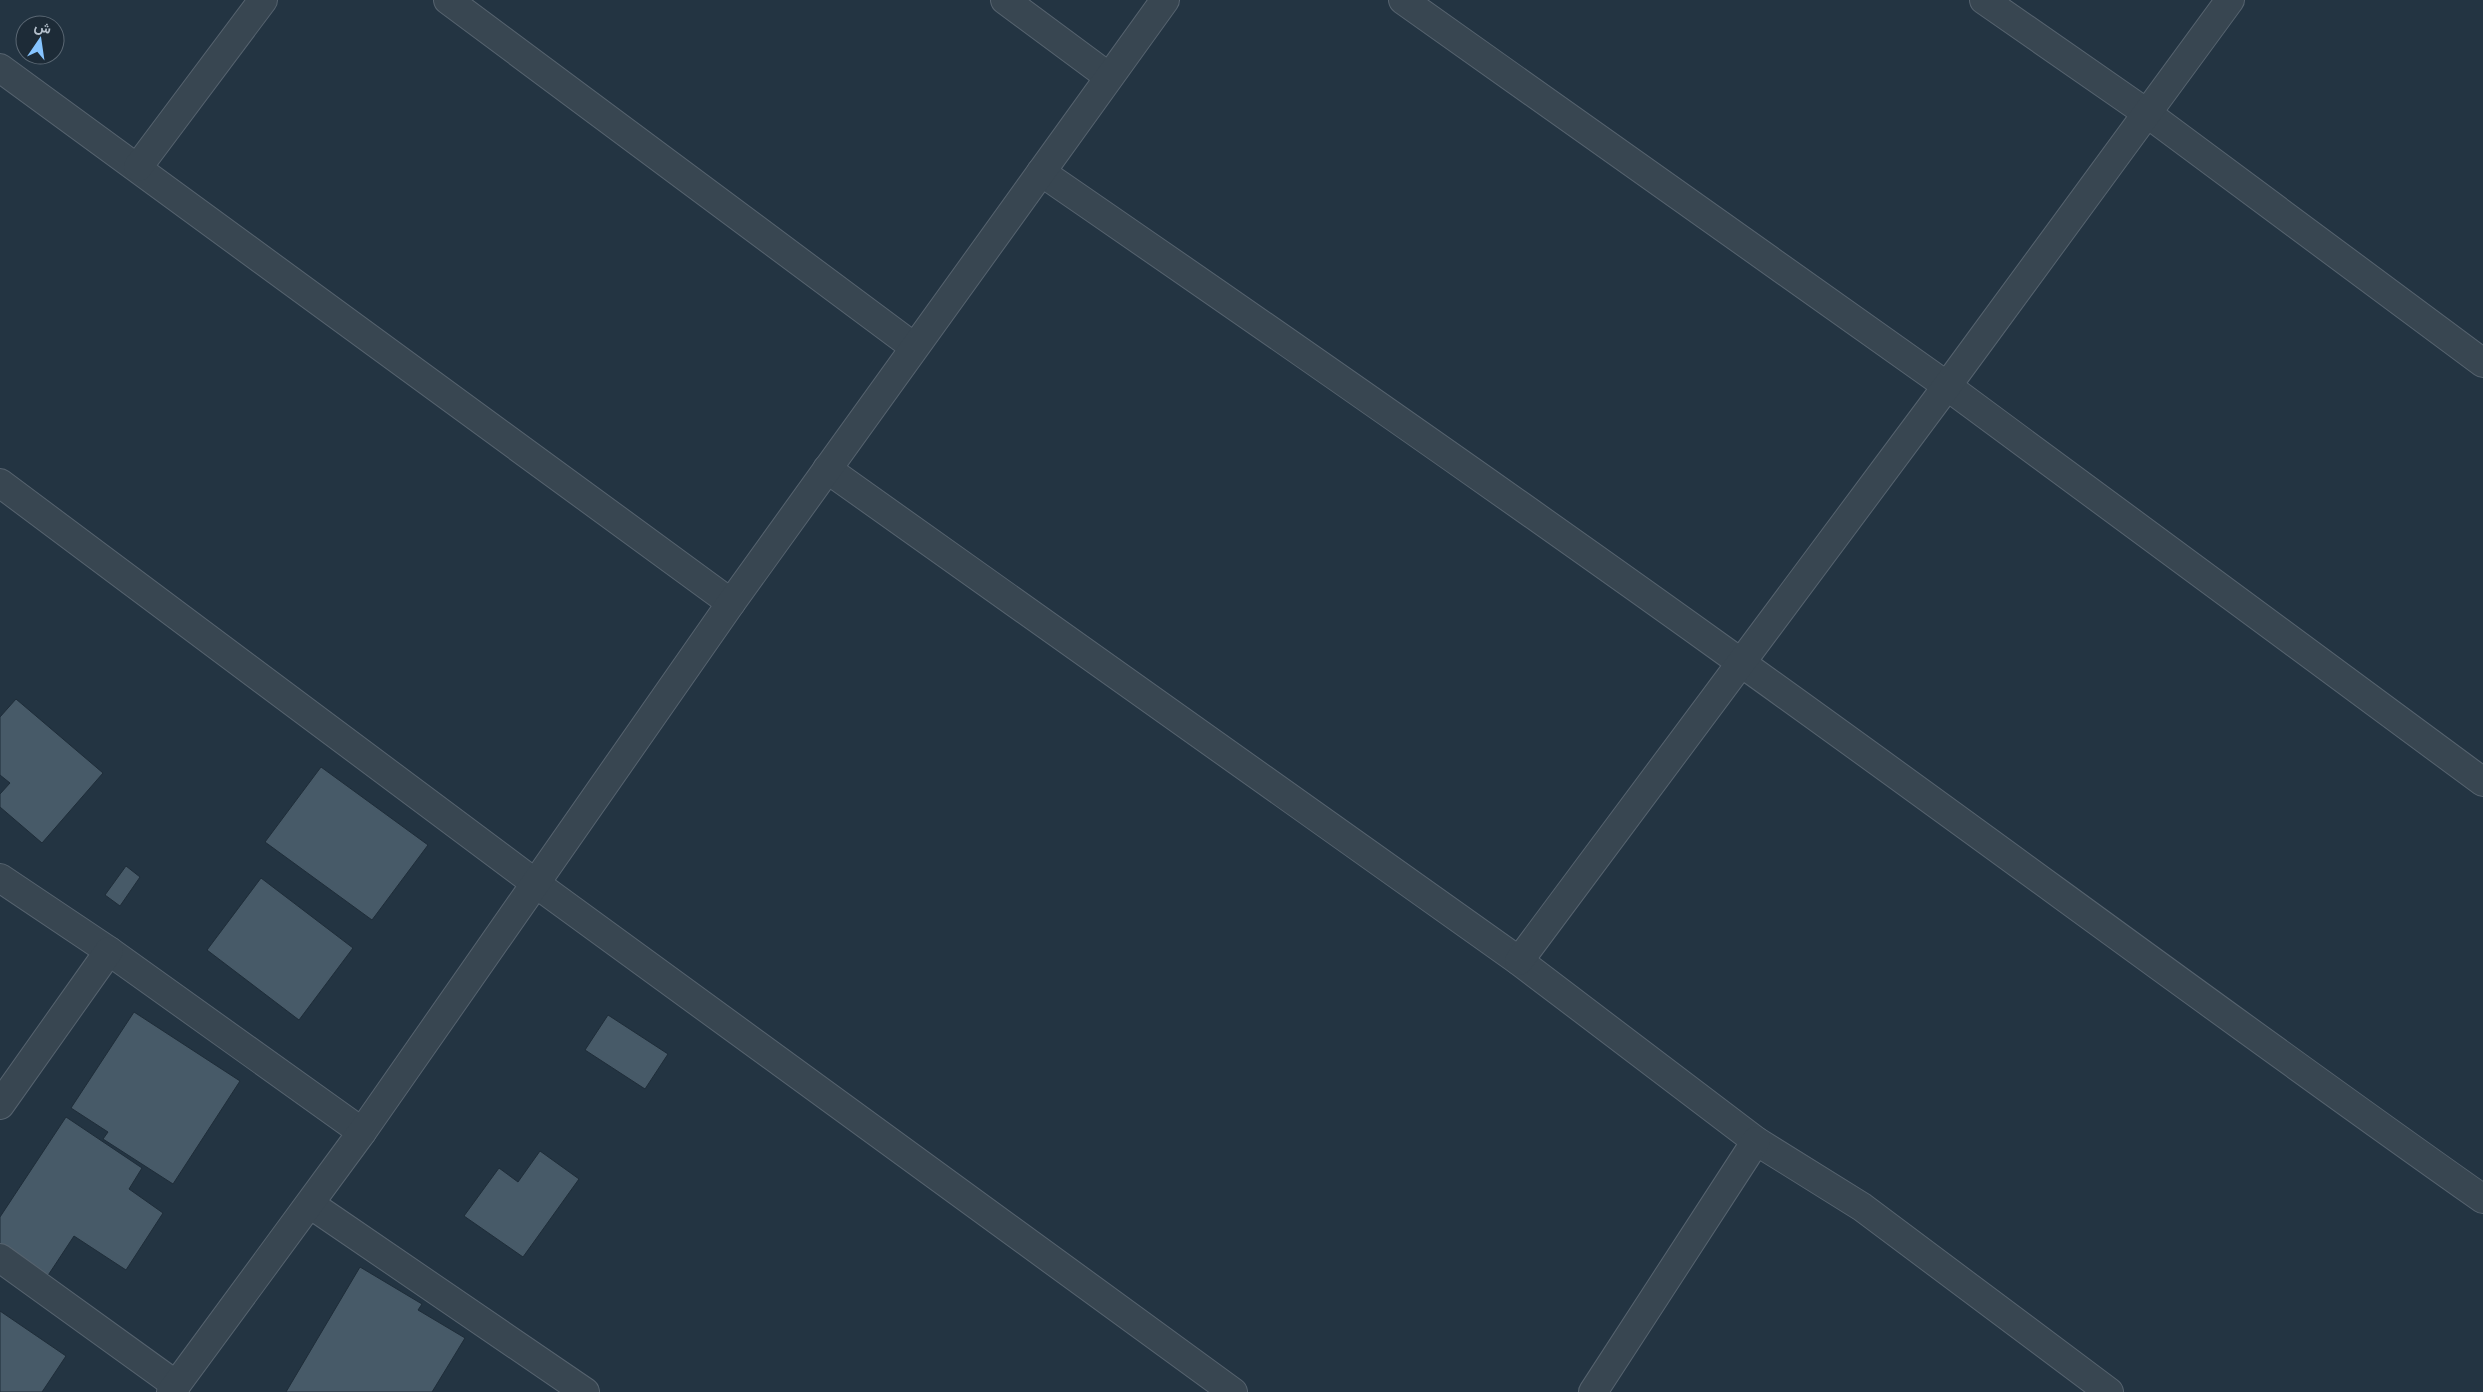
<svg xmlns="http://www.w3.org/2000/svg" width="2483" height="1392" viewBox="0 0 2483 1392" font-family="Cabin,Vazirmatn,sans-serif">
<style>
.building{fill:#475a68;stroke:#1f2d39}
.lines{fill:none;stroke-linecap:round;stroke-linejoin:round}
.minor-casing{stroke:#56636f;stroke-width:30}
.minor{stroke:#384651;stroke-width:28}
</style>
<rect width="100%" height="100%" fill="#233442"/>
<g class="building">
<path d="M 16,699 L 103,773 L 42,843 L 0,807 L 0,794 L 10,783 L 0,775 L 0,717 Z"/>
<path d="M 321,767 L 428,845 L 372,920 L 265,842 Z"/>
<path d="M 126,866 L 140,877 L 120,906 L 105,895 Z"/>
<path d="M 261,878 L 353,948 L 299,1020 L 207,950 Z"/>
<path d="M 134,1012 L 240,1081 L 173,1184 L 103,1139 L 108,1132 L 71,1108 Z"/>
<path d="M 608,1015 L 668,1054 L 645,1089 L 585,1050 Z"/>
<path d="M 66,1117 L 142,1168 L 129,1189 L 163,1213 L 126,1270 L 74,1236 L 41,1286 L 0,1259 L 0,1217 Z"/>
<path d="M 540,1151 L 579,1179 L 523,1257 L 464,1216 L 499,1168 L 518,1182 Z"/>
<path d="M 360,1267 L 422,1304 L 418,1310 L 465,1338 L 432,1392 L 286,1392 Z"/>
<path d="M 0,1311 L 66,1356 L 42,1392 L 0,1392 Z"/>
</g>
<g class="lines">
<defs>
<g id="minor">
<path d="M 448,0 L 914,347"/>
<path d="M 1005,0 L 1109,77"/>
<path d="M 1403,0 L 1947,386 L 2483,782"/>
<path d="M 1984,0 L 2148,114 L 2483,363"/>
<path d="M 0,68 L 731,603"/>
<path d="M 138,167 L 263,0"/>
<path d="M 1041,172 C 1275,333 1509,496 1740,662 C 1989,840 2233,1023 2483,1199"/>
<path d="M 827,469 L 1519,961 L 1756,1141 L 1862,1207 L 2109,1392"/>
<path d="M 0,483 L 535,883 L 1233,1392"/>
<path d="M 0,878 L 109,951 L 362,1132"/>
<path d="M 1519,961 L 1947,386 L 2230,0"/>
<path d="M 0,1105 L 109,951"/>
<path d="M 310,1204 L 585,1392"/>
<path d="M 0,1258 L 176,1385"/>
<path d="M 171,1392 L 362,1132 L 731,603 L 1165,0"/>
<path d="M 1593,1392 L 1756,1141"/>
</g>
</defs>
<use href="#minor" class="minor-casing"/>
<use href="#minor" class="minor"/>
</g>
<g transform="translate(40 40) rotate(13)"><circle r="24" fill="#1d2b37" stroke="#5a6773"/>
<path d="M0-4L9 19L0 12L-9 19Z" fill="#86c4ff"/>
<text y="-8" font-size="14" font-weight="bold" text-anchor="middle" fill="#b5c0cc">ش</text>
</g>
</svg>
